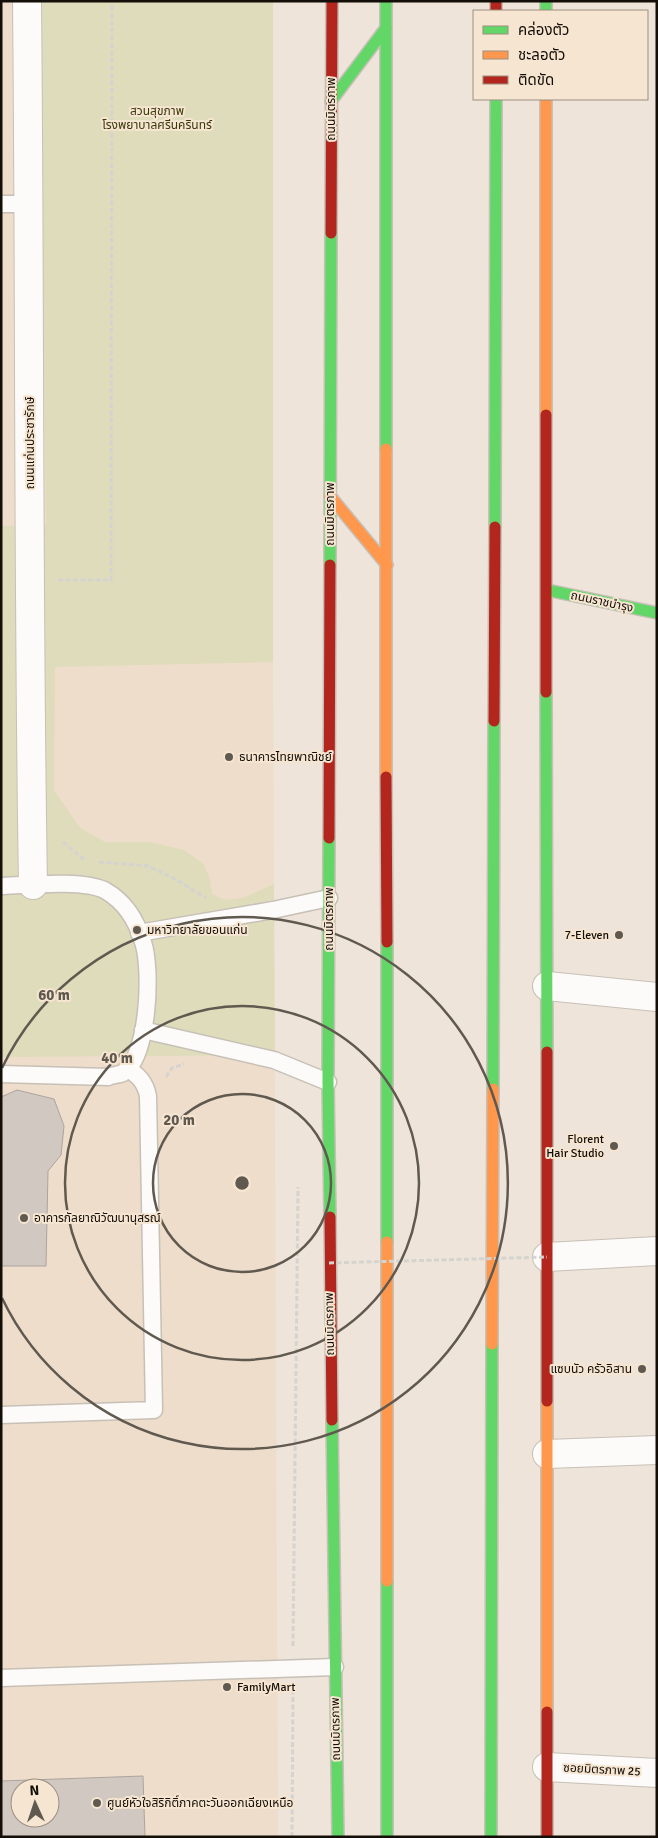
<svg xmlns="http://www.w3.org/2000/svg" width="658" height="1838" viewBox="0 0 658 1838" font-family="Signika,'Noto Sans Thai',sans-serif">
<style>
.built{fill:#eeddca;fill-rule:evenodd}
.green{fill:#dfdcbb}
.building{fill:#d2c8c2;stroke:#ada49f;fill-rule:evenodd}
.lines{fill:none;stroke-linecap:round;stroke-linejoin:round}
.lane-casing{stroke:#c7c0b7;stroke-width:19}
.street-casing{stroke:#c7c0b7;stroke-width:30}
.fast-casing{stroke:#c7c0b7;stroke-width:14}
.slow-casing{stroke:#c7c0b7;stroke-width:14}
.jam-casing{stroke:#c7c0b7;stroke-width:14}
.path{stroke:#d5d3d0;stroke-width:3;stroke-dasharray:5 2.5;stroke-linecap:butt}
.lane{stroke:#fcfbf9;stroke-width:16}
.street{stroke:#fcfbf9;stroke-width:28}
.fast{stroke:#63d668;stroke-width:11}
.slow{stroke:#ff974d;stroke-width:11}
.jam{stroke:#b3261e;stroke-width:11}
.path-bridge{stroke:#d5d3d0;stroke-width:3;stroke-dasharray:5 2.5;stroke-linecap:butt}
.ring{fill:none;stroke:#605950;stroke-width:2.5}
.poi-dot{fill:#605950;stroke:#f6e5d1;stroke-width:2}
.labels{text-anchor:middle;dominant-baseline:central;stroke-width:4;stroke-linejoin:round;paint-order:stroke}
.street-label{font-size:12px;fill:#130e07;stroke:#f6e5d1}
.park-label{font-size:12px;fill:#383809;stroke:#f6e5d1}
.poi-label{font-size:12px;fill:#130e07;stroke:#f6e5d1;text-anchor:start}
.centre{fill:#605950;stroke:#f6e5d1;stroke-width:2.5}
.ring-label{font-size:15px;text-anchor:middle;font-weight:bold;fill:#605950;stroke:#f6e5d1;stroke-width:4;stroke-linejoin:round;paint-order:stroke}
</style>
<rect width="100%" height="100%" fill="#eee4d9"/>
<path class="built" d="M 1,1 L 273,1 L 273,662 L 278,1837 L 1,1837 ZM 20,1788 L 50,1788 L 50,1818 L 20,1818 Z"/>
<path class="green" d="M 39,1 L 273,1 L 273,662 L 55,667 L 54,790 L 80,828 L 105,842 L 150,842 L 184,850 L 204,864 L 210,880 L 212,894 L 225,900 L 243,898 L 274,884 L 275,1055 L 1,1057 L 1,526 L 46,525 Z"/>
<g class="building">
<path d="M 17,1090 L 54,1099 L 64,1126 L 61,1155 L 48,1171 L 46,1266 L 1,1266 L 1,1097 Z"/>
<path d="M 143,1776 L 145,1837 L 1,1837 L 1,1781 ZM 20,1788 L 50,1788 L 50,1818 L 20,1818 Z"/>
</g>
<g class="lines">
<defs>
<g id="lane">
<path d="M 1,204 L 29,204"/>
<path d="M 1,886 C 26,885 86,879 106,891 C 125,902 137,922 143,942 C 152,968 149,1057 123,1073 C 119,1075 112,1075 108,1077 L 1,1074"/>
<path d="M 139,933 L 273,910 L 329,898"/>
<path d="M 143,1030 L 274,1060 L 328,1082"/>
<path d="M 1,1415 L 154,1410 L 148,1096 C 145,1082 139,1076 127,1068"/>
<path d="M 1,1678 L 335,1667"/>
</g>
<g id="street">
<path d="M 27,1 C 30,296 28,590 33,885"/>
<path d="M 547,986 L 657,997"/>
<path d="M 547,1257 L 657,1251"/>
<path d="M 547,1454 L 657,1450"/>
<path d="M 547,1767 L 657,1773"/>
</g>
<g id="fast">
<path d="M 386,1 L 386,449"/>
<path d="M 546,1 L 546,11"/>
<path d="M 331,101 L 386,28"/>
<path d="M 495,527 L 496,99"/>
<path d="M 330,565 L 331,233"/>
<path d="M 547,590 L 657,613"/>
<path d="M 546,692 L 547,1052"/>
<path d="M 329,838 L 328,1082 L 330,1217"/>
<path d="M 387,942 L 387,1242"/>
<path d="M 493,1089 L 494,721"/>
<path d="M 332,1420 L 338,1837"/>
<path d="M 387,1581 L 387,1837"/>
<path d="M 491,1837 L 492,1344"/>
</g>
<g id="slow">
<path d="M 546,99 L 546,415"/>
<path d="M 386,449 L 386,777"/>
<path d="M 330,496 L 387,565"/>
<path d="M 387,1242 L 387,1581"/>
<path d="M 492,1344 L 493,1089"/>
<path d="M 547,1401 L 547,1712"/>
</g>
<g id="jam">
<path d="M 496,1 L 496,11"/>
<path d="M 331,233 L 332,1"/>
<path d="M 546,415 L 546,692"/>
<path d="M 494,721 L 495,527"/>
<path d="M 386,777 L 387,942"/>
<path d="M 329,838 L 330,565"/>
<path d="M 547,1052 L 547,1401"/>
<path d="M 330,1217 L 332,1420"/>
<path d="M 547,1712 L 547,1837"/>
</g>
</defs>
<use href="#lane" class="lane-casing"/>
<use href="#street" class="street-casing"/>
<use href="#fast" class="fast-casing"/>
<use href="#slow" class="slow-casing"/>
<use href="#jam" class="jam-casing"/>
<g class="path">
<path d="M 58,580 L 111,580 L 112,1"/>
<path d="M 63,842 L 82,858 L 87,860"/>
<path d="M 99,862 L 148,866 L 175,879 L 206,898"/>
<path d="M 166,1077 L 172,1068 L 184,1064"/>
<path d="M 293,1646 L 298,1187"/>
<path d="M 292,1837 L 293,1692"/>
</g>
<use href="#lane" class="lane"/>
<use href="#street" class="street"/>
<use href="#fast" class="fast"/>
<use href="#slow" class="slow"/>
<use href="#jam" class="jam"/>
<path class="path-bridge" d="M 329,1263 L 547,1257"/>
</g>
<g class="ring">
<circle cx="242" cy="1183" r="89"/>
<circle cx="242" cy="1183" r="177"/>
<path d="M2 1068A266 266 0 1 1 2 1298"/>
</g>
<g class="poi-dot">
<circle cx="229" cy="757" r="5"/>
<circle cx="137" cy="930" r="5"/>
<circle cx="619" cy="935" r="5"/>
<circle cx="614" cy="1146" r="5"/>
<circle cx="24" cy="1218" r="5"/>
<circle cx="642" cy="1369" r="5"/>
<circle cx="227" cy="1687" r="5"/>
<circle cx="97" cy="1803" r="5"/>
</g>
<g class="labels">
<g class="street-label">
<text transform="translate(331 109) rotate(-90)">ถนนมิตรภาพ</text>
<text transform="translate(30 443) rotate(-90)">ถนนแก่นประชารักษ์</text>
<text transform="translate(330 514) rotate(-90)">ถนนมิตรภาพ</text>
<text transform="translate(602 602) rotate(12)">ถนนราชบำรุง</text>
<text transform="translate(329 919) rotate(-90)">ถนนมิตรภาพ</text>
<text transform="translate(330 1324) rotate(-91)">ถนนมิตรภาพ</text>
<text transform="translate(336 1729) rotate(-91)">ถนนมิตรภาพ</text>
<text transform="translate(602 1770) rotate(3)">ซอยมิตรภาพ 25</text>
</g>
<g class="park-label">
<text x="157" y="111">สวนสุขภาพ<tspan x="157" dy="14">โรงพยาบาลศรีนครินทร์</tspan></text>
</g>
<g class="poi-label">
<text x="239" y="757">ธนาคารไทยพาณิชย์</text>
<text x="147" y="930">มหาวิทยาลัยขอนแก่น</text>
<text x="609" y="935" text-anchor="end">7-Eleven</text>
<text x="604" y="1139" text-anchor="end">Florent<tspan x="604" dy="14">Hair Studio</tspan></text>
<text x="34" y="1218">อาคารกัลยาณิวัฒนานุสรณ์</text>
<text x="632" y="1369" text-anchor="end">แซบนัว ครัวอิสาน</text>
<text x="237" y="1687">FamilyMart</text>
<text x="107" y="1803">ศูนย์หัวใจสิริกิติ์ภาคตะวันออกเฉียงเหนือ</text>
</g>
</g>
<circle cx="242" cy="1183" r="8" class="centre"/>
<g class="ring-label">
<text x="54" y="1000">60 m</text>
<text x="117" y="1063">40 m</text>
<text x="179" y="1125">20 m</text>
</g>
<rect width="658" height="1838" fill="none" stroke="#130e07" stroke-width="5"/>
<rect x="473" y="10" width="175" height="90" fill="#f6e5d1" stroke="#9b8f80"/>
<rect x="483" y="26" width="25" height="8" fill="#63d668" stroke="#9b8f80"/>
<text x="518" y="35" font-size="15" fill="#130e07">คล่องตัว</text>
<rect x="483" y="51" width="25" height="8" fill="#ff974d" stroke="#9b8f80"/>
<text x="518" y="60" font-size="15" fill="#130e07">ชะลอตัว</text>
<rect x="483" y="76" width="25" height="8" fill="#b3261e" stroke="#9b8f80"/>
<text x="518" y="85" font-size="15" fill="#130e07">ติดขัด</text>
<g transform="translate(35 1803) rotate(357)"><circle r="24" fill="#f6e5d1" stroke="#9b8f80"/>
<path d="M0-4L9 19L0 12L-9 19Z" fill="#605950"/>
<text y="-8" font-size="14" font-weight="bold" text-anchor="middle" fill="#130e07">N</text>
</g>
</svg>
